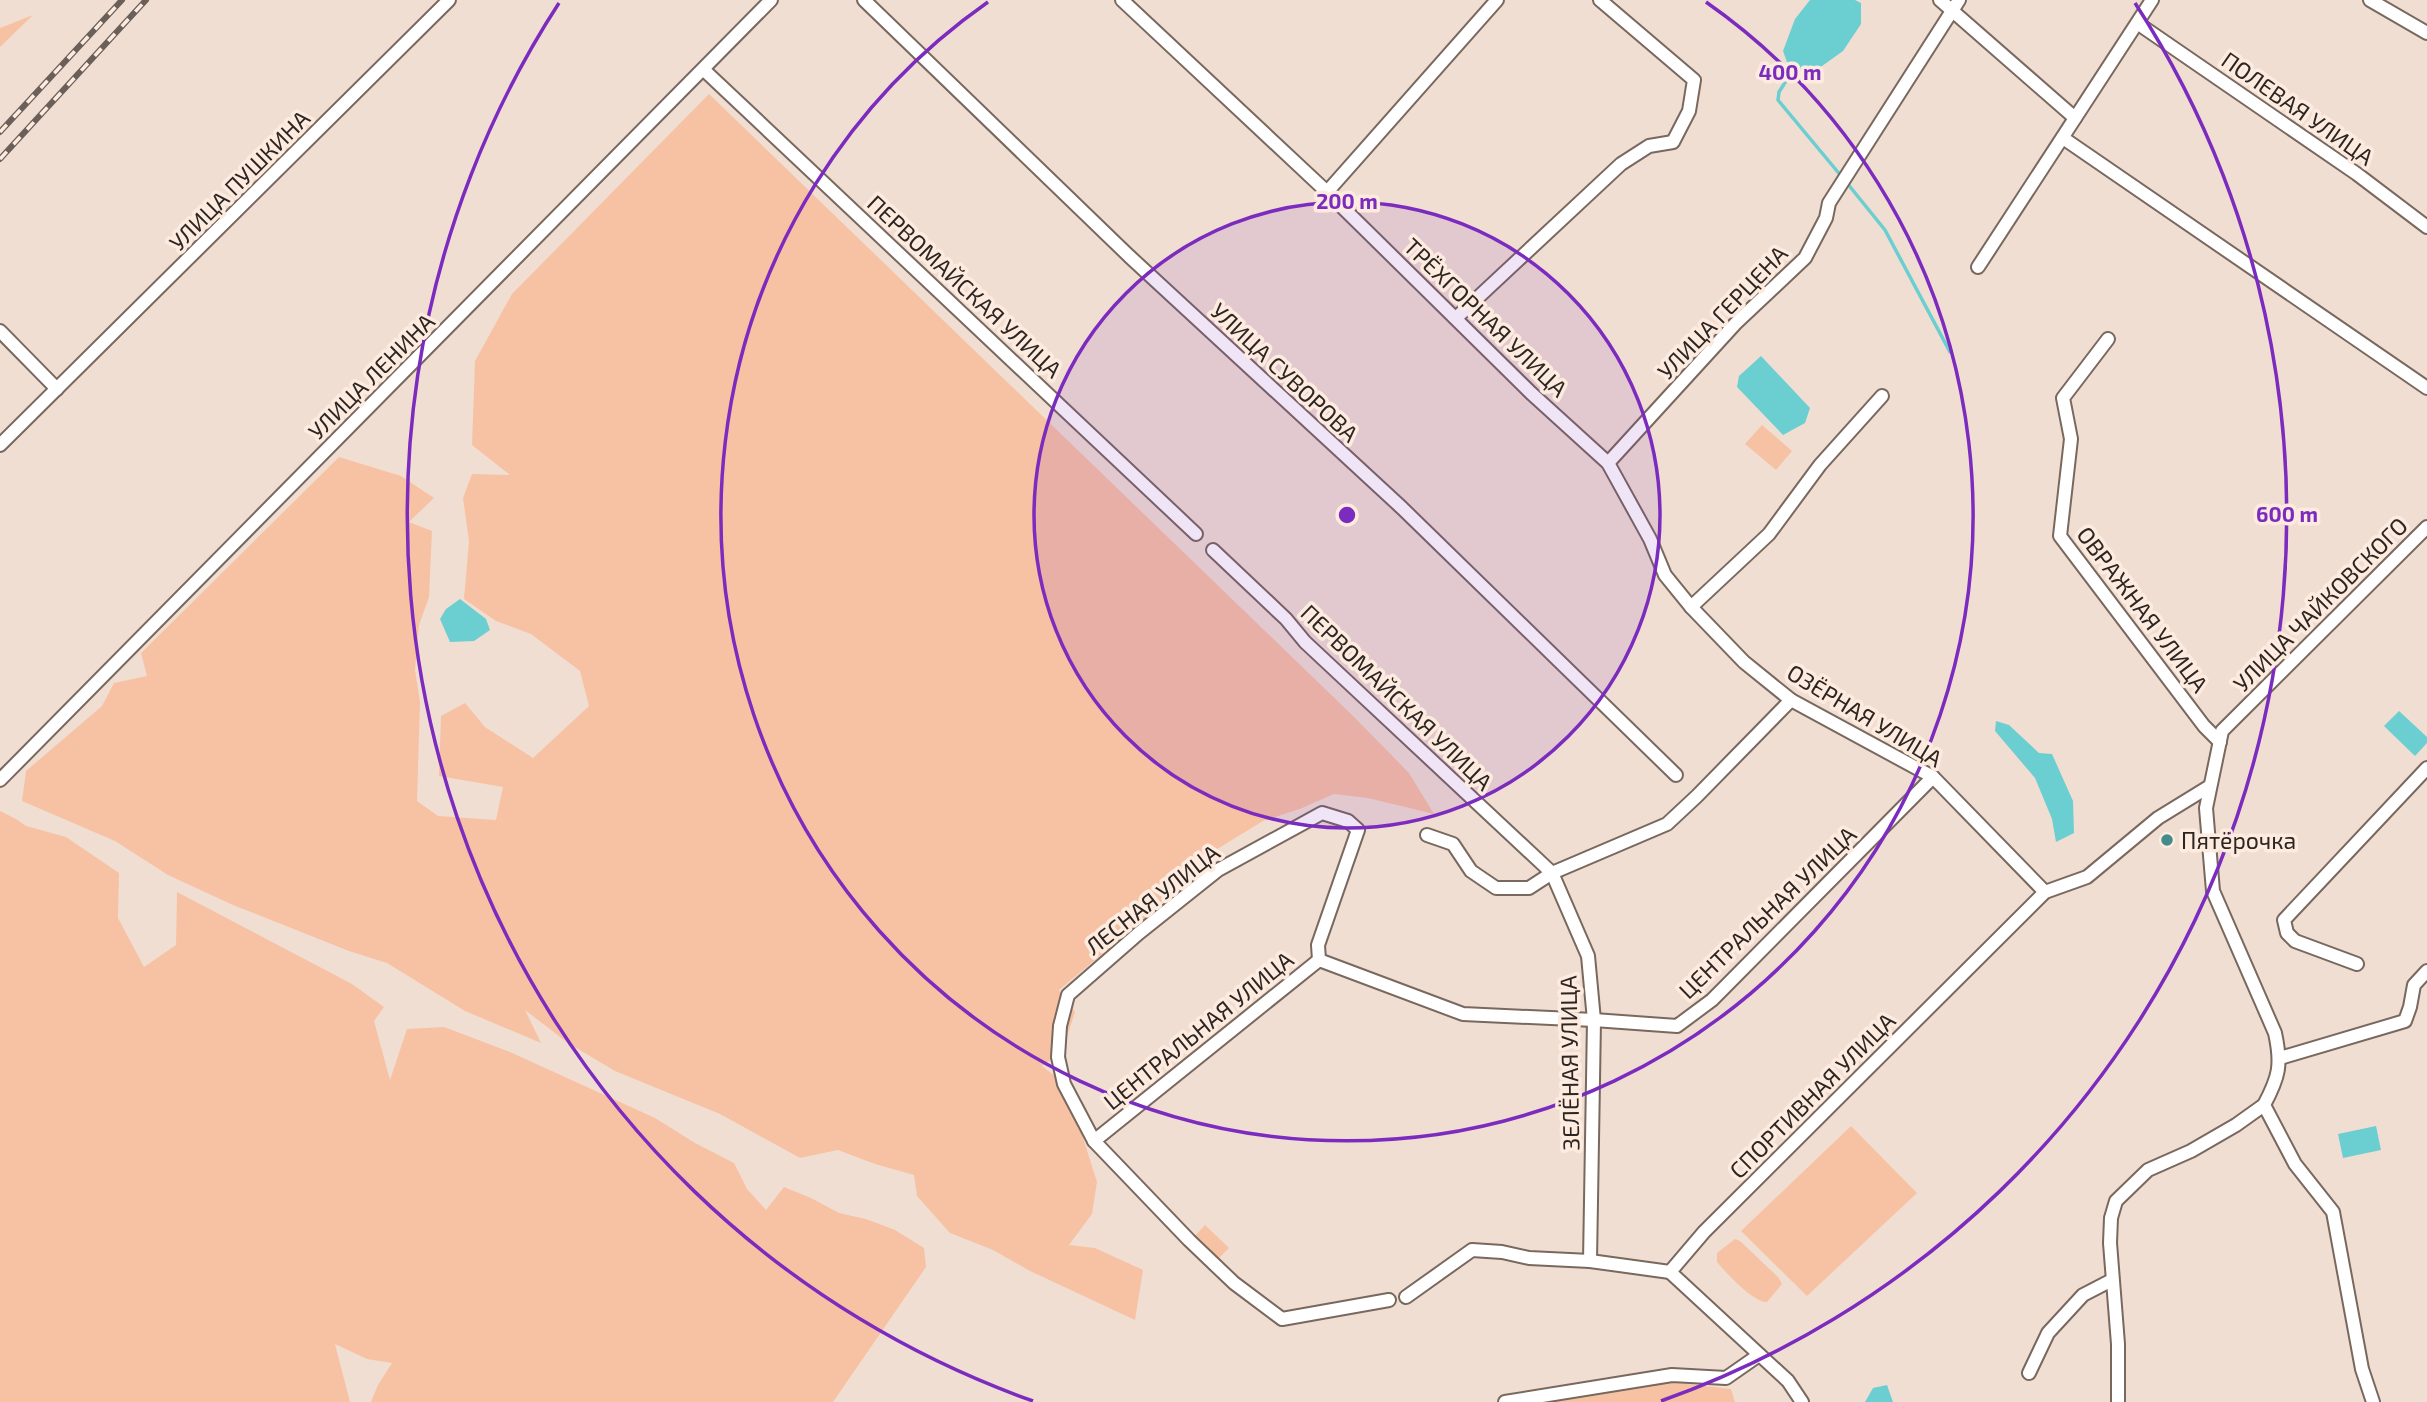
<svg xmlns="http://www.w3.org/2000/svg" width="2427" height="1402" viewBox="0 0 2427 1402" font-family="'Exo 2',sans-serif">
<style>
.green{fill:#f7c2a3}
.water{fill:#6bced0}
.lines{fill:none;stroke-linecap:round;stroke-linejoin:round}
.stream{stroke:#6bced0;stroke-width:3.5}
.minor-casing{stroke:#78685e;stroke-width:16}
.minor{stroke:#fff;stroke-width:12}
.rail-casing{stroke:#6a5f59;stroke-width:6}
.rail{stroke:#feebdf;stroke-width:3.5;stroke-dasharray:10;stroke-linecap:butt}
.ring{fill:none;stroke:#7b2cbf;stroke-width:3.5}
.poi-dot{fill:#438b8c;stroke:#feebdf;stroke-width:2.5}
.labels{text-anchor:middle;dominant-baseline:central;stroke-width:7;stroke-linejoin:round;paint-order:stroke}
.street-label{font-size:23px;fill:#2c2521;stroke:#feebdf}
.poi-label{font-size:23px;fill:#2c2521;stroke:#feebdf;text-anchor:start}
.centre{fill:#7b2cbf;stroke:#feebdf;stroke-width:3.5}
.ring-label{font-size:21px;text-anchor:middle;font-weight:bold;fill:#7b2cbf;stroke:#feebdf;stroke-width:7;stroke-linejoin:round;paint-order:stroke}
</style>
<rect width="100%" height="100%" fill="#f1ded2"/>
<g class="green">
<path d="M 33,15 L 0,47 L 0,28 Z"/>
<path d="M 709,94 L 1353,716 L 1409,773 L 1434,814 L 1368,798 L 1334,794 L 1302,808 L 1263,821 L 1196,862 L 1151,913 L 1059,990 L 1075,1012 L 1062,1052 L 1042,1066 L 1060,1080 L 1071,1100 L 1097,1182 L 1092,1214 L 1069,1245 L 1095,1248 L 1143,1270 L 1135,1320 L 1030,1271 L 993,1250 L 950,1233 L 917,1196 L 914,1175 L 875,1164 L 838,1150 L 800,1158 L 720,1114 L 615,1071 L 568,1043 L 525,1010 L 541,1043 L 465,1011 L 387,963 L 349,951 L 233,905 L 168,875 L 115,841 L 22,801 L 26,771 L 102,706 L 114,683 L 147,676 L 141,653 L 339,457 L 401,476 L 434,498 L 409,522 L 432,531 L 429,597 L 419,625 L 415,670 L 420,702 L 417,801 L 438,816 L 496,820 L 503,787 L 439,776 L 441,716 L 465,703 L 485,727 L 533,758 L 589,706 L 580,671 L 531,634 L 496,621 L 464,599 L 469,541 L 463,498 L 472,474 L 510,475 L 472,445 L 475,361 L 512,294 Z"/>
<path d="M 1762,425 L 1792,451 L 1776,470 L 1745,444 Z"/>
<path d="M 0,811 L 16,819 L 26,826 L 66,837 L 119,873 L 118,918 L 144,967 L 176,945 L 177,892 L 352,984 L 384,1007 L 374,1021 L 390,1080 L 407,1029 L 444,1027 L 510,1052 L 655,1118 L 695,1143 L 734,1163 L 747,1189 L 766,1210 L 784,1187 L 811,1198 L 839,1213 L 866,1219 L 895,1230 L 924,1248 L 926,1267 L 833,1402 L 371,1402 L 378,1385 L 392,1363 L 367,1359 L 335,1344 L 350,1402 L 0,1402 Z"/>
<path d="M 1851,1126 L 1917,1193 L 1807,1296 L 1741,1231 Z"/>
<path d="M 1205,1225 L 1229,1248 L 1217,1260 L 1194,1237 Z"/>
<path d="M 1735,1239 L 1740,1241 L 1778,1277 L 1782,1284 L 1767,1302 C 1754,1303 1726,1273 1717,1262 L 1717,1253 Z"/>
<path d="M 1671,1382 L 1731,1389 L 1735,1402 L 1532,1402 Z"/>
</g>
<g class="water">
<path d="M 1810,0 L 1855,0 L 1861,3 L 1861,24 L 1843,51 L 1808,76 L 1791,73 L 1783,51 L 1795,19 Z"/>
<path d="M 1761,356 L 1810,408 L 1805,423 L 1783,435 L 1737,387 L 1739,376 Z"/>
<path d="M 460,599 L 486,619 L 490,630 L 474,641 L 450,642 L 440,619 L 446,609 Z"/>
<path d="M 2399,711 L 2427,737 L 2427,743 L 2415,756 L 2384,726 Z"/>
<path d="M 1996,721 L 2009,725 L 2039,753 L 2052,754 L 2073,801 L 2074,833 L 2056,842 L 2052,819 L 2035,778 L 1995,731 Z"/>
<path d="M 2376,1126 L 2381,1150 L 2343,1158 L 2338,1134 Z"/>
<path d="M 1887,1385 L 1893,1402 L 1865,1402 L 1873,1388 Z"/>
</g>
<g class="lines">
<g class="stream">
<path d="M 1791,73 L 1779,92 L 1778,100 L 1842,177"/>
<path d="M 1847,183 L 1885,230 L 1950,352"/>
</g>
<defs>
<g id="minor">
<path d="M 864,0 L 1129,256 L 1402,508 L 1676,775"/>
<path d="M 1122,0 L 1327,192 L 1531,393 L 1608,463 L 1650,539 L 1665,575 L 1691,607 L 1744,662 L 1791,700 L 1933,777 L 2045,892"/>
<path d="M 1940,0 L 2075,118"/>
<path d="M 2370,0 L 2427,33"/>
<path d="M 2143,27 L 2357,174 L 2427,227"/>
<path d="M 704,70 L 1196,534"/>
<path d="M 2063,138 L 2427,388"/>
<path d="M 1327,192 L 1497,0"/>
<path d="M 1978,267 L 2152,0"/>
<path d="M 1456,318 L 1621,164 L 1649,146 L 1673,142 L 1689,111 L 1694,80 L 1600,0"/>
<path d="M 0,331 L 57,389"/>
<path d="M 2108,339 L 2063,398 L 2071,439 L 2060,536 L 2204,726 L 2220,742"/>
<path d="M 0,445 L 449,0"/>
<path d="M 1608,463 L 1735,324 L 1805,258 L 1826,218 L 1829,203 L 1959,0"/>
<path d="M 1213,550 L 1286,619 L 1305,642 L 1552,873 L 1588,956 L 1594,1020 L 1590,1261"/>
<path d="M 1691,607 L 1769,534 L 1820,465 L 1882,396"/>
<path d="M 0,780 L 771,0"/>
<path d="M 1427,835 L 1453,844 L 1471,871 L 1496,888 L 1529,888 L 1552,873 L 1667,824 L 1697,796 L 1791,700"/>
<path d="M 1319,960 L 1318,945 L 1358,830 L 1348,821 L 1322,813 L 1218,870 L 1139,933 L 1068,995 L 1060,1026 L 1058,1057 L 1064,1084 L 1094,1141 L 1189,1240 L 1234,1283 L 1282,1319 L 1389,1300"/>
<path d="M 2357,964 L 2295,941 L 2287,933 L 2284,920 L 2427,768"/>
<path d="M 2280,1058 L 2405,1021 L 2410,1007 L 2414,985 L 2427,971"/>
<path d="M 1094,1141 L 1319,960 L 1463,1014 L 1594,1020 L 1677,1026 L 1712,1000 L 1933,777"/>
<path d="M 1670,1272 L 1788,1381 L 1802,1402"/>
<path d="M 1406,1297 L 1472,1250 L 1502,1252 L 1529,1258 L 1590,1261 L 1670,1272 L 1704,1232 L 2045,892 L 2087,877 L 2158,818 L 2210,786"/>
<path d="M 2029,1373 L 2048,1333 L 2083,1295 L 2112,1280"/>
<path d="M 1505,1402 L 1672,1375 L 1726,1378 L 1759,1355"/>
<path d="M 2118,1402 L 2118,1344 L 2110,1243 L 2111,1218 L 2116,1201 L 2148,1170 L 2191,1151 L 2236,1125 L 2264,1105"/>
<path d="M 2373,1402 L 2362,1369 L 2333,1212 L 2295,1164 L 2264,1105 C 2279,1077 2282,1065 2275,1033 L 2213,891 L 2206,808 L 2222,731 L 2427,527"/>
</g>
</defs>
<use href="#minor" class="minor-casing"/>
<use href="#minor" class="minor"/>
<defs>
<g id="rail">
<path d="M 0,132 L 122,0"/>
<path d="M 0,159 L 146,0"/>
</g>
</defs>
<use href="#rail" class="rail-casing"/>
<use href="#rail" class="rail"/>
</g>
<circle cx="1347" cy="515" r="313" fill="#7b2cbf" fill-opacity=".12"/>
<g class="ring">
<circle cx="1347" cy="515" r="313"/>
<path d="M1706 2A626 626 0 1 1 988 2"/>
<path d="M1033 1401A940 940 0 0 1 559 3M2135 3A940 940 0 0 1 1661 1401"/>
</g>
<circle class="poi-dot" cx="2167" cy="840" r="7"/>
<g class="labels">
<g class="street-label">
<text transform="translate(2298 108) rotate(35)">ПОЛЕВАЯ УЛИЦА</text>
<text transform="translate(239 180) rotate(-45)">УЛИЦА ПУШКИНА</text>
<text transform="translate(965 286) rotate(43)">ПЕРВОМАЙСКАЯ УЛИЦА</text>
<text transform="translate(1722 312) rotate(-46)">УЛИЦА ГЕРЦЕНА</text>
<text transform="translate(1486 317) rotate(44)">ТРЁХГОРНАЯ УЛИЦА</text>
<text transform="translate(1285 372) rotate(43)">УЛИЦА СУВОРОВА</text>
<text transform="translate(371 376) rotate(-45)">УЛИЦА ЛЕНИНА</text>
<text transform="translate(2320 604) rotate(-45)">УЛИЦА ЧАЙКОВСКОГО</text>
<text transform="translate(2143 609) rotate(53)">ОВРАЖНАЯ УЛИЦА</text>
<text transform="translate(1397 697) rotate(44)">ПЕРВОМАЙСКАЯ УЛИЦА</text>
<text transform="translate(1865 715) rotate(31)">ОЗЁРНАЯ УЛИЦА</text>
<text transform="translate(1152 899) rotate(-38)">ЛЕСНАЯ УЛИЦА</text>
<text transform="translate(1767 912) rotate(-44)">ЦЕНТРАЛЬНАЯ УЛИЦА</text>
<text transform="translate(1198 1030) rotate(-39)">ЦЕНТРАЛЬНАЯ УЛИЦА</text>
<text transform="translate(1569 1063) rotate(-91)">ЗЕЛЁНАЯ УЛИЦА</text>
<text transform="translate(1812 1095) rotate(-45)">СПОРТИВНАЯ УЛИЦА</text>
</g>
<g class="poi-label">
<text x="2181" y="840">Пятёрочка</text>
</g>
</g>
<circle cx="1347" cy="515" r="10" class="centre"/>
<g class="ring-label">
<text x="1790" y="80">400 m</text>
<text x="1347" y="209">200 m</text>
<text x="2287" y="522">600 m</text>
</g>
</svg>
